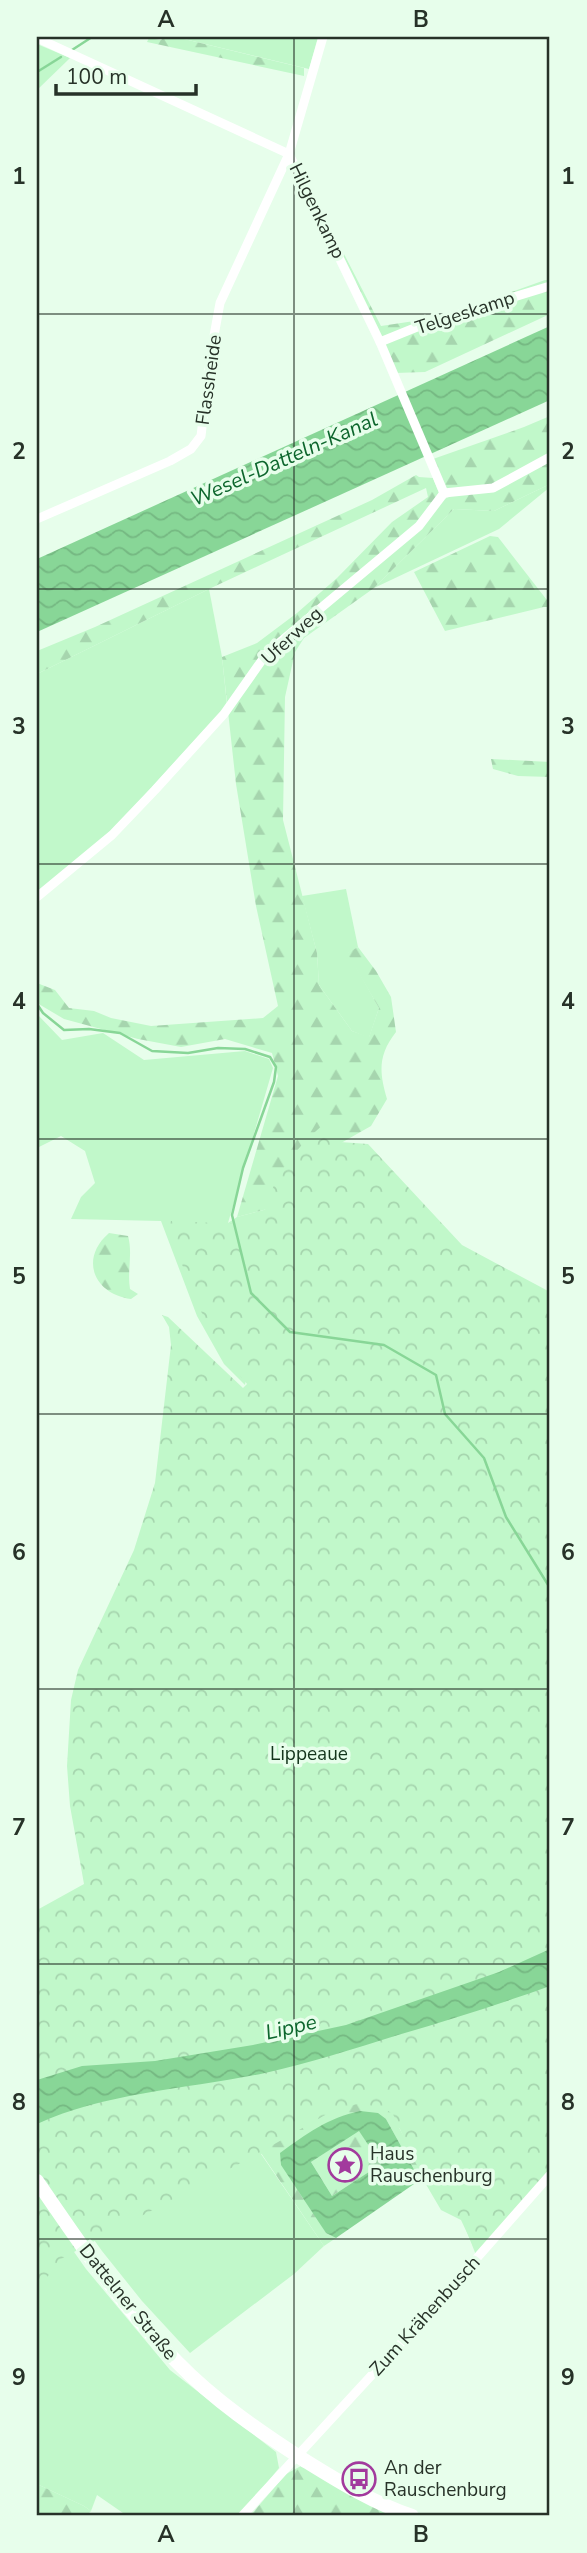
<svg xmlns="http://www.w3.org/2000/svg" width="587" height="2553" viewBox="0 0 587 2553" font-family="'Nunito Sans',sans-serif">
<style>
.grass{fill:#c1f8ca}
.forest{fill:url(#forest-firs)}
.park{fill:url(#park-crowns)}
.water{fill:url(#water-waves);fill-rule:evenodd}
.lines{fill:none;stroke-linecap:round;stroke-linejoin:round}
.stream{stroke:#88d697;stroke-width:2.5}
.minor{stroke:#fff;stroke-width:9}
.primary{stroke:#fff;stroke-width:14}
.grid{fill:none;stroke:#273228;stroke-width:2;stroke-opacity:0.55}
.labels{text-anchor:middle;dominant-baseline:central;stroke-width:7;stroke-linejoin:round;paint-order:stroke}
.street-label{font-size:19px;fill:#273228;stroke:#e7feeb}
.park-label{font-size:19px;fill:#13341b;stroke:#e7feeb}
.poi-label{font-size:19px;fill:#273228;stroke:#e7feeb;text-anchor:start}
.water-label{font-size:21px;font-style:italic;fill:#0d662d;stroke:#e7feeb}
.neatline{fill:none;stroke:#273228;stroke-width:2.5}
.grid-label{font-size:23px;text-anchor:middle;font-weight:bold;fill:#273228}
</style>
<defs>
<pattern id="forest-firs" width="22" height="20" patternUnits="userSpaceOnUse" patternTransform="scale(1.75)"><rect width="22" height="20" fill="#c1f8ca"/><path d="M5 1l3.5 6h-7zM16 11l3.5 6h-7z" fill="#a6d5ae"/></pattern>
<pattern id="park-crowns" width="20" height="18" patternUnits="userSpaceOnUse" patternTransform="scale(1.75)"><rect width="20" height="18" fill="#c1f8ca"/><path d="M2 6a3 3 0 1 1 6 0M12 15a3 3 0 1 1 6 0" fill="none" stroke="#a6d5ae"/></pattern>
<pattern id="water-waves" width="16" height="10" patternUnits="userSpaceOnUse" patternTransform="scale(1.75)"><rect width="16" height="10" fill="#88d697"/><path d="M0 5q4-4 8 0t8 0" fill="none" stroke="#75b882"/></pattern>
</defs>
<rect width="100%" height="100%" fill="#e7feeb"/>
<g class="grass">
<path d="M 176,37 L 318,37 L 309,69 Z"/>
<path d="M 37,44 L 70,58 L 37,90 Z"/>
<path d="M 550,484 L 550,487 L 499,529 L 374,588 L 454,509 L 494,511 Z"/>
<path d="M 209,589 L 222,657 L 227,705 L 108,835 L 37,893 L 37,674 Z"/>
<path d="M 346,889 L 358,947 L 348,953 L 379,1008 L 369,1038 L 352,1031 L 319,985 L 317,953 L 302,896 Z"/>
<path d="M 37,1014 L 62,1040 L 103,1033 L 144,1060 L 245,1051 L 269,1059 L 273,1068 L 228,1223 L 237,1217 L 275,1207 L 245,1385 L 224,1364 L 197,1316 L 161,1221 L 71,1219 L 81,1197 L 95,1183 L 85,1151 L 61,1136 L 39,1147 L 37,1145 Z"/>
<path d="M 472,2054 L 550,2161 L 550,2172 L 476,2255 L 461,2217 L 403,2131 L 366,2102 L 261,2154 L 324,2246 L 294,2274 L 190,2353 L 142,2301 L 102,2251 L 42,2167 Z"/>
<path d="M 37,2199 L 86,2269 L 170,2370 L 276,2452 L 279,2468 L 247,2507 L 237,2515 L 123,2513 L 97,2495 L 91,2511 L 84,2506 L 37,2484 Z"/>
</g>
<g class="forest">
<path d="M 164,37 L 176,37 L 304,68 L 304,76 L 147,42 L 149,38 L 161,40 Z"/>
<path d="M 323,213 L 381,326 L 441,317 L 545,280 L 550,280 L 550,314 L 425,372 L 395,373 L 321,214 Z"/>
<path d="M 550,416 L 550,484 L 494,511 L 454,509 L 374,588 L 304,638 L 295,652 L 285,697 L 283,820 L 317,953 L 319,985 L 352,1031 L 369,1037 L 379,1008 L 347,953 L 358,947 L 376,971 L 391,997 L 396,1032 C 378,1055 379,1072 387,1099 L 371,1126 L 334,1147 L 275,1207 L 237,1217 L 278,1076 L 272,1053 L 225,1039 L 181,1047 L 138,1039 L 64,1019 L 37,1003 L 37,983 L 55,990 L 69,1008 L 94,1011 L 111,1018 L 151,1026 L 263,1018 L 278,1006 L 256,906 L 236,784 L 222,657 L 257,643 L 297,613 L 337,578 L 392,522 L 428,497 L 426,488 L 209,589 L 37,674 L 37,651 L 95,627 L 372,500 L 416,475 L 419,477 L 433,478 L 439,493 L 432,504 L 449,497 L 433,459 L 524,427 Z"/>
<path d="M 490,536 L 498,537 L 550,604 L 550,607 L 544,607 L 445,631 L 414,572 Z"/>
<path d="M 491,759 L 550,762 L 550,777 L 518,776 L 493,769 Z"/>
<path d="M 109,1233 L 128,1236 C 133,1253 127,1271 130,1289 L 138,1294 L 131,1299 C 94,1294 79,1259 109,1233 Z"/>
<path d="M 366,2102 L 382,2106 L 391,2113 L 425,2175 L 414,2184 L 416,2173 L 386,2119 L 281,2153 L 326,2233 L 336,2238 L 324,2246 L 261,2153 C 300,2122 315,2109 366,2102 Z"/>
<path d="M 359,2130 L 381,2164 L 332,2196 L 311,2162 Z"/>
<path d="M 301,2466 L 396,2516 L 250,2516 L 286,2474 Z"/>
<path d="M 37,2484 L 84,2506 L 91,2511 L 86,2516 L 37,2516 Z"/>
</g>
<path class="park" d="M 323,1125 L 340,1142 L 368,1144 L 462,1245 L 550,1292 L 550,2169 L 476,2252 L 461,2220 L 441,2210 L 424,2181 L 392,2112 L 361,2103 L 334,2110 L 252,2157 L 59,2260 L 37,2292 L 37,1910 L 84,1884 L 70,1806 L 67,1766 L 71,1700 L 78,1670 L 134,1550 L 155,1483 L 171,1345 L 169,1327 L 162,1315 L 168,1317 L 243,1388 L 247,1384 L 214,1343 L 168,1230 L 171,1221 L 262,1225 C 269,1182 291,1152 323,1125 Z"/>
<g class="water">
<path d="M 550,326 L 550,400 L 37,632 L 37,559 Z"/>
<path d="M 550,1949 L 550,1986 C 500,2004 449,2020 398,2035 C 353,2049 310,2063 265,2073 C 190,2089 107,2092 37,2124 L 37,2080 L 82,2066 L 155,2061 L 253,2045 L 346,2025 L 499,1972 Z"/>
<path d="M 360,2111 L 378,2113 L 386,2119 L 416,2173 L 414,2184 L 336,2238 L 326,2233 L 281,2165 L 280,2153 C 306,2134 328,2118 360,2111 ZM 359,2131 L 381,2164 L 332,2196 L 311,2162 Z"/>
</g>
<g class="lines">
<g class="stream">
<path d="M 72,50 L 92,37"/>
<path d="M 37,72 L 61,57"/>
<path d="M 37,1004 L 43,1013 L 64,1030 L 89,1029 L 120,1033 L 152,1051 L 188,1053 L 218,1048 L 245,1049 L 270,1057 L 276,1067 L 274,1082 L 243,1168 L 232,1215 L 251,1293 L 290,1332 L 384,1345 L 436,1375 L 445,1414 L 484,1458 L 506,1517 L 550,1588"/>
</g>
<g class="minor">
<path d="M 37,38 L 289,154"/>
<path d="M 289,154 L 380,342 L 444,493"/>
<path d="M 380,342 L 422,325 L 550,286"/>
<path d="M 37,519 L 170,461 L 191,449 L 201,436 L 211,352 L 220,303 L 289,154 L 323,37"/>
<path d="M 37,897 L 112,835 L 155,790 L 224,714 L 267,653 L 419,526 L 444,493 L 493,488 L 550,457"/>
<path d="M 242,2516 L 416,2327 L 550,2175"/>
</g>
<path class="primary" d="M 37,2181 C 80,2244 123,2308 177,2362 C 214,2400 259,2431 304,2460 C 338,2481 373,2503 412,2516"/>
</g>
<path class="grid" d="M 294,37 L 294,2516M 37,314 L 550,314M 37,589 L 550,589M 37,864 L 550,864M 37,1139 L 550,1139M 37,1414 L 550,1414M 37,1689 L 550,1689M 37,1964 L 550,1964M 37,2239 L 550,2239"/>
<defs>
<symbol id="sight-ring" viewBox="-11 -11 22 22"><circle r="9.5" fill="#e7feeb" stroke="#a23a9d" stroke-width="1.5"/><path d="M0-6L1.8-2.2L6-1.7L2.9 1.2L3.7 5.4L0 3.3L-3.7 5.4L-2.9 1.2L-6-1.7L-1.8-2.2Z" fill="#a23a9d"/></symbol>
<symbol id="bus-ring" viewBox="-11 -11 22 22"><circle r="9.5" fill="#e7feeb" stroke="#a23a9d" stroke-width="1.5"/><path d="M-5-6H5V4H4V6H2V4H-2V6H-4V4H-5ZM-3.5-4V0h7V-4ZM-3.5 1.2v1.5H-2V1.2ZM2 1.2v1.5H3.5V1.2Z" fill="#a23a9d"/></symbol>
</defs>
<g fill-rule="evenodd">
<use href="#sight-ring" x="326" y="2146" width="38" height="38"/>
<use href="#bus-ring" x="340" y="2460" width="38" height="38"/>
</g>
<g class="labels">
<g class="street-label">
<text transform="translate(317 211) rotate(64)">Hilgenkamp</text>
<text transform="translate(465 313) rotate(-18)">Telgeskamp</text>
<text transform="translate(209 380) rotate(-82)">Flassheide</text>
<text transform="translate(292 636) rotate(-43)">Uferweg</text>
<text transform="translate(128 2302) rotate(51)">Dattelner Straße</text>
<text transform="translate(425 2316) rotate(-48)">Zum Krähenbusch</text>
</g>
<g class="park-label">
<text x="309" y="1754">Lippeaue</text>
</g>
<g class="poi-label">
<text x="370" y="2154">Haus<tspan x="370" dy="22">Rauschenburg</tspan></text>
<text x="384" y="2468">An der<tspan x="384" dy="22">Rauschenburg</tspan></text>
</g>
<g class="water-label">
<text transform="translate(284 459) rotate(-24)">Wesel-Datteln-Kanal</text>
<text transform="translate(291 2027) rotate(-13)">Lippe</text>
</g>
</g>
<rect width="587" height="2553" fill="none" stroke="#e7feeb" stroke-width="77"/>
<path d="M56 84v10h140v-10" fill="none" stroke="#273228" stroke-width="3.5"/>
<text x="66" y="84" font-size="21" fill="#273228" stroke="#e7feeb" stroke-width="5" paint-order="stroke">100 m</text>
<rect x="38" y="38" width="510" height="2476" class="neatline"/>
<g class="grid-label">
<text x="166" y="27">A</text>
<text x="421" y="27">B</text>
<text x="19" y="184">1</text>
<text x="568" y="184">1</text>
<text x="19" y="459">2</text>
<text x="568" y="459">2</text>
<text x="19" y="734">3</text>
<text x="568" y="734">3</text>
<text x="19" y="1009">4</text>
<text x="568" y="1009">4</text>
<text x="19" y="1284">5</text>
<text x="568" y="1284">5</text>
<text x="19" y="1560">6</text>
<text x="568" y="1560">6</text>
<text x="19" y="1835">7</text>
<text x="568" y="1835">7</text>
<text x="19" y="2110">8</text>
<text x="568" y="2110">8</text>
<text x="19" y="2385">9</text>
<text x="568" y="2385">9</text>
<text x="166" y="2542">A</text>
<text x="421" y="2542">B</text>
</g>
</svg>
